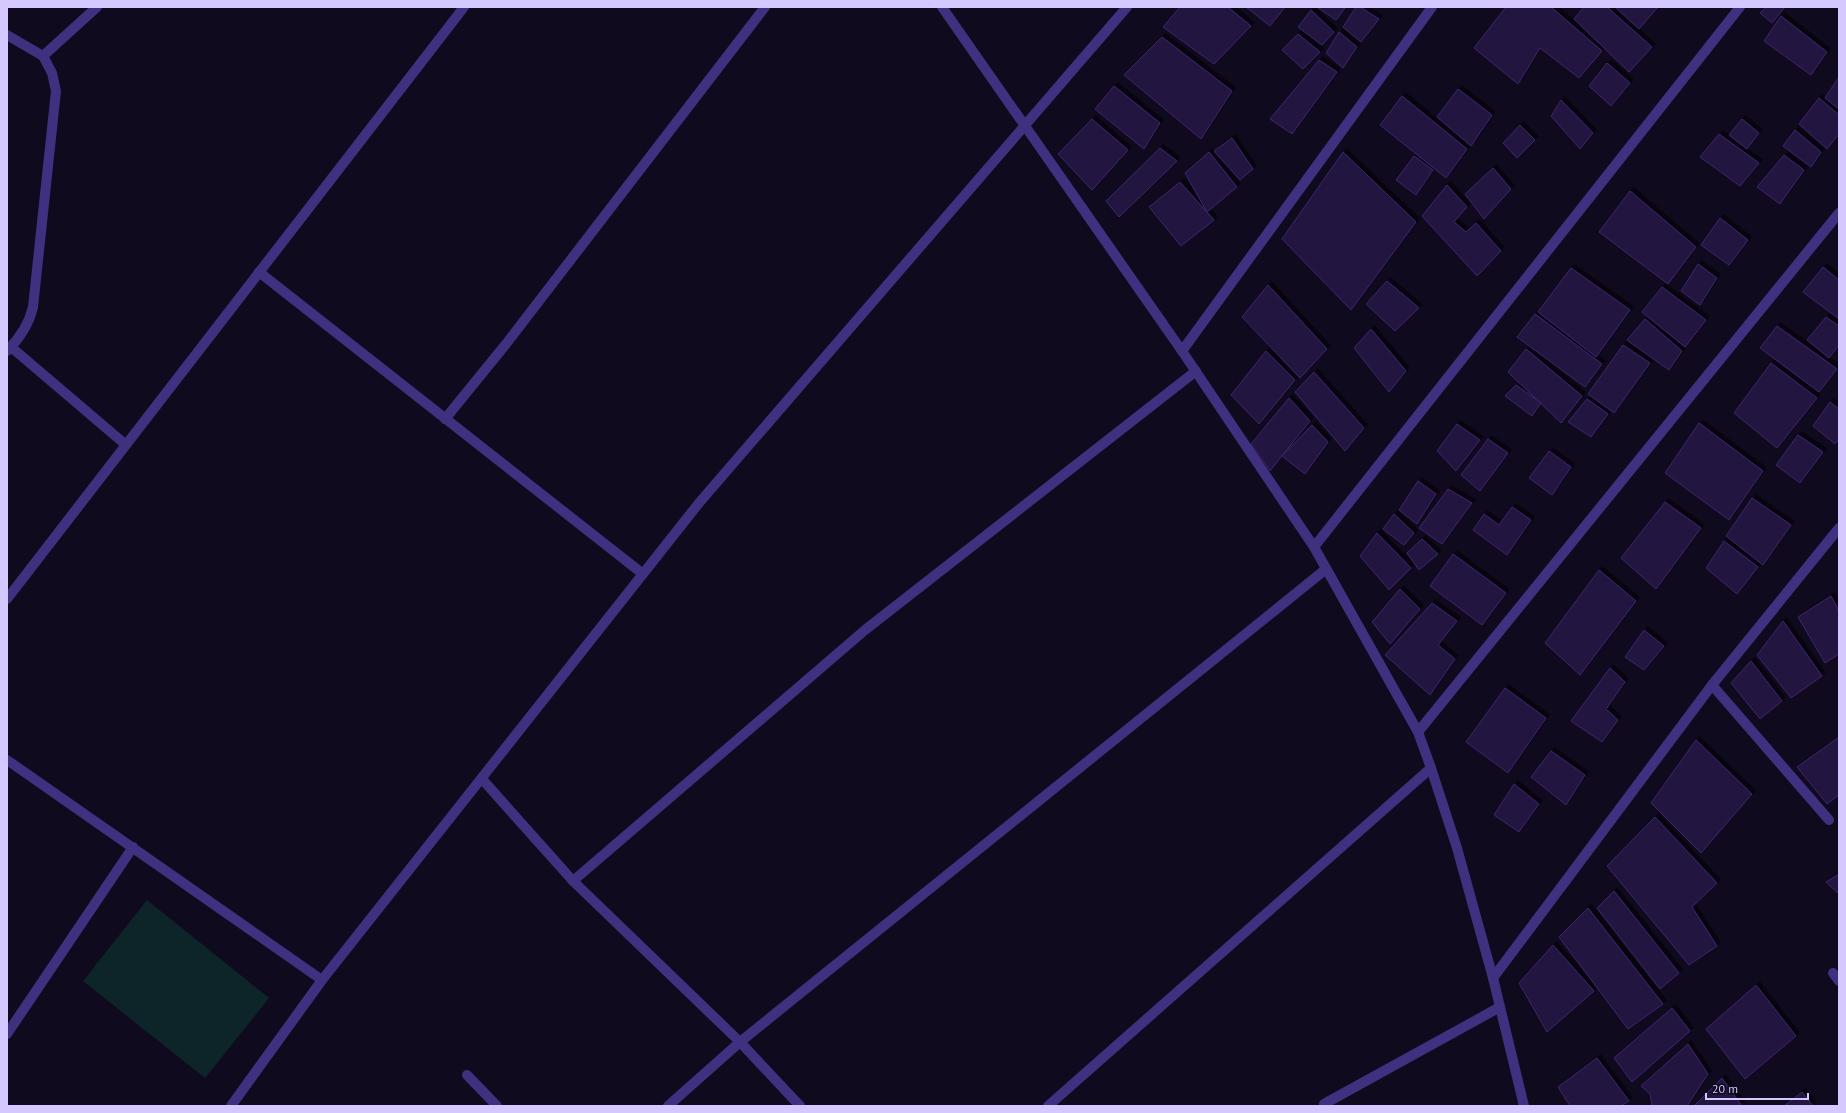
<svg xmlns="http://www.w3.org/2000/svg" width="1846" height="1113" viewBox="0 0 1846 1113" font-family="'PT Sans',sans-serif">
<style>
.green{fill:#0d2528}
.building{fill:#241540;stroke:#3e256e;filter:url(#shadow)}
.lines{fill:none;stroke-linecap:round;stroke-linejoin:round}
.minor{stroke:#403180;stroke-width:10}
</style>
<defs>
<filter id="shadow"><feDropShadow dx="3.5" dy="-3.5" stdDeviation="0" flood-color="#0009"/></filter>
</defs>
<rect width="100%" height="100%" fill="#100a1e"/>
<path class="green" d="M 147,900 L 269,998 L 205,1078 L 83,981 Z"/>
<g class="building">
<path d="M 1180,7 L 1228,7 L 1251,26 L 1214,64 L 1163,27 Z"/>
<path d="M 1246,7 L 1285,7 L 1270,26 Z"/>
<path d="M 1317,7 L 1346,7 L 1336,20 Z"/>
<path d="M 1356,7 L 1360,7 L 1379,19 L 1361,42 L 1343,27 Z"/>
<path d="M 1506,7 L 1551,7 L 1602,51 L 1579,78 L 1540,48 L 1518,84 L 1474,48 Z"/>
<path d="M 1584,7 L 1607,7 L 1652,47 L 1629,72 L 1574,19 Z"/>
<path d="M 1615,7 L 1658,7 L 1639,29 Z"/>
<path d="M 1766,7 L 1785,7 L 1772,23 L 1760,13 Z"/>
<path d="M 1311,10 L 1334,32 L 1322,45 L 1298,27 Z"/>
<path d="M 1781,16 L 1827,52 L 1811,75 L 1764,41 Z"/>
<path d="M 1339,32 L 1357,47 L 1343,68 L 1326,53 Z"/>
<path d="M 1298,34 L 1320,52 L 1303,69 L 1282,50 Z"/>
<path d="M 1162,37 L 1232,91 L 1201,139 L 1124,75 Z"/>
<path d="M 1319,60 L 1337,72 L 1292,134 L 1270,119 Z"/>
<path d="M 1607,63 L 1630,83 L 1611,106 L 1589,86 Z"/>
<path d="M 1839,77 L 1839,109 L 1825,98 Z"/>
<path d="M 1114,86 L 1160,123 L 1144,149 L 1095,109 Z"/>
<path d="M 1458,89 L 1492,115 L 1471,146 L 1437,117 Z"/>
<path d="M 1402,96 L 1467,149 L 1446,178 L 1380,125 Z"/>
<path d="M 1819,98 L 1839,115 L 1839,134 L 1827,149 L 1799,124 Z"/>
<path d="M 1561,100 L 1593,133 L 1580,149 L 1551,116 Z"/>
<path d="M 1092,119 L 1128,150 L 1092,190 L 1058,154 Z"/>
<path d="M 1742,119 L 1759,133 L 1747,149 L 1729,135 Z"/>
<path d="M 1520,125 L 1535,140 L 1517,158 L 1503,143 Z"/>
<path d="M 1795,130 L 1821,152 L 1811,167 L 1783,146 Z"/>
<path d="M 1719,134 L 1759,163 L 1740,186 L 1700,157 Z"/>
<path d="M 1232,138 L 1253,169 L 1240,180 L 1214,151 Z"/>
<path d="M 1160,148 L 1177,161 L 1119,217 L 1106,201 Z"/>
<path d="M 1209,152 L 1237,187 L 1207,212 L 1185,173 Z"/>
<path d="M 1343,152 L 1416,222 L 1351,310 L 1282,239 Z"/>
<path d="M 1784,155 L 1804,170 L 1780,204 L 1757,187 Z"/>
<path d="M 1414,156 L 1433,170 L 1416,195 L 1396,180 Z"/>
<path d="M 1493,168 L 1511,189 L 1484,219 L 1465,194 Z"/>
<path d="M 1180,182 L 1214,220 L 1181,246 L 1149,207 Z"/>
<path d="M 1447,185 L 1467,207 L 1454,222 L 1466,232 L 1476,223 L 1501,251 L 1477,276 L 1422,216 Z"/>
<path d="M 1630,191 L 1696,247 L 1668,284 L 1599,232 Z"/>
<path d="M 1720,218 L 1748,240 L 1729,265 L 1701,245 Z"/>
<path d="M 1698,264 L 1717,278 L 1700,305 L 1681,291 Z"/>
<path d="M 1823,267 L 1839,280 L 1839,319 L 1803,292 Z"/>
<path d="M 1571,268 L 1630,310 L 1596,357 L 1538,312 Z"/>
<path d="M 1387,281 L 1419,308 L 1395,331 L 1366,304 Z"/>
<path d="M 1268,285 L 1327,349 L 1300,378 L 1242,317 Z"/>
<path d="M 1662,287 L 1706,320 L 1685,347 L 1642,312 Z"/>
<path d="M 1535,314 L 1602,364 L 1585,387 L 1517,337 Z"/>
<path d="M 1826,317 L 1839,326 L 1839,345 L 1829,358 L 1807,340 Z"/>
<path d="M 1645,319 L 1682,351 L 1669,370 L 1627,340 Z"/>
<path d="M 1777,326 L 1837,369 L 1819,392 L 1760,348 Z"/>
<path d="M 1371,329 L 1406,371 L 1389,392 L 1354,348 Z"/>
<path d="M 1623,345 L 1650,363 L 1614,413 L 1588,394 Z"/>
<path d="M 1526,349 L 1582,396 L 1561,423 L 1508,372 Z"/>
<path d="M 1266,351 L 1295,380 L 1259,424 L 1231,395 Z"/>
<path d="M 1771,363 L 1817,398 L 1777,448 L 1734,413 Z"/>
<path d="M 1314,372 L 1364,428 L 1345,451 L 1295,392 Z"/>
<path d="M 1516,385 L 1541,403 L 1532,416 L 1505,396 Z"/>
<path d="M 1289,398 L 1310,421 L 1270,471 L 1251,444 Z"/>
<path d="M 1587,399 L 1608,414 L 1591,437 L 1568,422 Z"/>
<path d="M 1830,402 L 1839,409 L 1839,439 L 1835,444 L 1813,426 Z"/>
<path d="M 1699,423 L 1763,471 L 1729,520 L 1665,473 Z"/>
<path d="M 1457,424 L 1480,440 L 1456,471 L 1437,451 Z"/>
<path d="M 1312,425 L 1328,442 L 1305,474 L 1282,456 Z"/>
<path d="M 1798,435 L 1823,452 L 1800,483 L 1776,465 Z"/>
<path d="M 1488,439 L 1508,453 L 1480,491 L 1461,475 Z"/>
<path d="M 1549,451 L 1571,467 L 1552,495 L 1529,478 Z"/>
<path d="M 1418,481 L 1436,494 L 1417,524 L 1399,510 Z"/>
<path d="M 1448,489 L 1472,503 L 1442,544 L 1419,528 Z"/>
<path d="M 1752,498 L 1791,525 L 1763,565 L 1726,536 Z"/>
<path d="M 1665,502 L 1701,528 L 1656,589 L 1621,558 Z"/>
<path d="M 1512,507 L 1531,520 L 1507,555 L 1473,530 L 1484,514 L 1499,525 Z"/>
<path d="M 1394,514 L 1414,533 L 1404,545 L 1383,529 Z"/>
<path d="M 1377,533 L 1411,568 L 1389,590 L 1360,556 Z"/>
<path d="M 1422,539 L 1438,554 L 1419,570 L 1407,553 Z"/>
<path d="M 1724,541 L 1758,567 L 1737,594 L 1706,568 Z"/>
<path d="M 1453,554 L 1506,593 L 1482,625 L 1430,586 Z"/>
<path d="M 1599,570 L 1636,601 L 1580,675 L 1545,643 Z"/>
<path d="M 1400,589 L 1420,609 L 1390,644 L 1372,622 Z"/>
<path d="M 1831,596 L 1839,611 L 1839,654 L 1825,663 L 1798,617 Z"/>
<path d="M 1432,603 L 1457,621 L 1438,645 L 1455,659 L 1430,695 L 1385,655 Z"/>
<path d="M 1783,621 L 1822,676 L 1791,698 L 1757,655 Z"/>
<path d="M 1644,630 L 1664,646 L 1644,670 L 1625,657 Z"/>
<path d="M 1751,661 L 1782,701 L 1760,719 L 1731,683 Z"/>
<path d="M 1610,668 L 1625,682 L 1606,709 L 1618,720 L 1602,742 L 1571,721 Z"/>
<path d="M 1505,688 L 1546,718 L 1508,773 L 1466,742 Z"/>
<path d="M 1839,737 L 1839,795 L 1827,804 L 1797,767 Z"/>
<path d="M 1696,740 L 1752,794 L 1701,853 L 1651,803 Z"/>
<path d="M 1551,751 L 1585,775 L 1566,805 L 1531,777 Z"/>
<path d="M 1514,784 L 1539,804 L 1519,832 L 1494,815 Z"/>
<path d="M 1655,817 L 1717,883 L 1692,907 L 1717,946 L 1689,965 L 1607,866 Z"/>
<path d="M 1839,874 L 1839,894 L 1826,882 Z"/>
<path d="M 1614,891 L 1679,973 L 1660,989 L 1597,908 Z"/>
<path d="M 1588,908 L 1663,1004 L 1628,1029 L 1559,937 Z"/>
<path d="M 1553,945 L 1594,991 L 1547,1032 L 1519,983 Z"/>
<path d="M 1756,985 L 1796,1036 L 1745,1079 L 1706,1029 Z"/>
<path d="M 1672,1008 L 1690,1031 L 1632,1082 L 1614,1058 Z"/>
<path d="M 1688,1044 L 1708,1074 L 1687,1106 L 1650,1106 L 1652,1104 L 1650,1094 L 1641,1086 Z"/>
<path d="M 1597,1058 L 1629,1101 L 1621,1106 L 1570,1106 L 1558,1087 Z"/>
<path d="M 1722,1078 L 1742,1106 L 1694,1106 Z"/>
<path d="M 1802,1092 L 1813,1106 L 1784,1106 Z"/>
</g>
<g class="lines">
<g class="minor">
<path d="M 942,7 L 1182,351 L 1314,547 L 1418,732 L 1431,768 L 1457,848 L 1493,978 L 1524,1106"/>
<path d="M 7,35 L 43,56 L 52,73 L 56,91 L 33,307 C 29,324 19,339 7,351"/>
<path d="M 43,56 L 97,7"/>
<path d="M 259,272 L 643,574"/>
<path d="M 11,347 L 126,445"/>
<path d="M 1182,351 L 1432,7"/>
<path d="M 445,419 L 506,344 L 765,7"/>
<path d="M 1314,547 L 1740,7"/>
<path d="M 7,599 L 464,7"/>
<path d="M 1712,685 L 1829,820"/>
<path d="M 1418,732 L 1839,213"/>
<path d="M 7,760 L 322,980"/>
<path d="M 482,779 L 573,881 L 740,1042 L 800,1106"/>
<path d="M 573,881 L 865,630 L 1196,371"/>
<path d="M 1833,973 L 1839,981"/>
<path d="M 1493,978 L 1712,685 L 1839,528"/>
<path d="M 7,1034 L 133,847"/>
<path d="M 467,1075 L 497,1106"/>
<path d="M 1324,1104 L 1500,1007"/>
<path d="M 231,1106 L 322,980 L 699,503 L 1127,7"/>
<path d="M 668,1106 L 740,1042 L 1326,569"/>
<path d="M 1048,1106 L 1431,768"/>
</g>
</g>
<rect width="1846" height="1113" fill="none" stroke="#d5c7ff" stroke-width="16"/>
<path d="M1706 1093v6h102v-6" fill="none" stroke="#d5c7ff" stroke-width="2"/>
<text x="1712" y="1093" font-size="12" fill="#d5c7ff" stroke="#100a1e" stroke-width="3" paint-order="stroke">20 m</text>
</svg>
